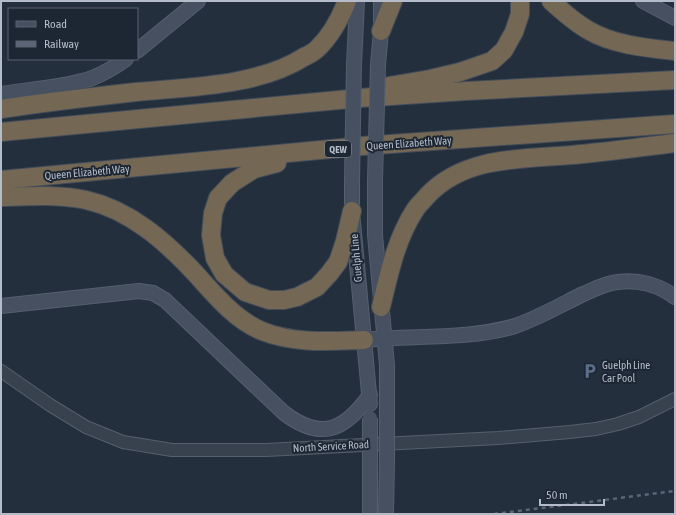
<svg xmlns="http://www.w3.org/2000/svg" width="676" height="515" viewBox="0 0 676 515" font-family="'Asap Condensed',sans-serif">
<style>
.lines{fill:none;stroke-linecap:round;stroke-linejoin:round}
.tertiary-casing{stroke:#565f6c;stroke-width:14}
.secondary-casing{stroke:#565f6c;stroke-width:16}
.motorway-casing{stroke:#434c59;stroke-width:20}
.tertiary{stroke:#38414e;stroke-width:12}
.secondary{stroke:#465061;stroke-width:14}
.motorway{stroke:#746855;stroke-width:18}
.rail{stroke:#5a6575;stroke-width:2.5;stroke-dasharray:4 4;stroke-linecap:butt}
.secondary-bridge-casing{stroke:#565f6c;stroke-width:16;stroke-linecap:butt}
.secondary-bridge{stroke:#465061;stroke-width:14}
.labels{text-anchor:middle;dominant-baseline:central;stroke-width:4;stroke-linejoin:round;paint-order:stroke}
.shield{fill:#1d2633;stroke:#878f9c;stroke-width:1}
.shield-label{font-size:10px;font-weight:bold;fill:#b4bcc9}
.street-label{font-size:11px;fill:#b4bcc9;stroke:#1d2633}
.poi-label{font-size:11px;fill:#b4bcc9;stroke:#1d2633;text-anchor:start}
</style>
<rect width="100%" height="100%" fill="#242f3e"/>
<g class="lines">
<defs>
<path id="tertiary" d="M 1,371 L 50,405 L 86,427 L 123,442 L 172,450 L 266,450 L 498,438 L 570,432 L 596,429 L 618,424 L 639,417 L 675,399"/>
<g id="secondary">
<path d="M 643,1 L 675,18"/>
<path d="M 137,51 L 198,1"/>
<path d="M 354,65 L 357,1"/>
<path d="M 378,65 L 381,31 L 381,1"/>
<path d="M 1,94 C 26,90 53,88 78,82 C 95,79 112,69 126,59"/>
<path d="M 375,180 L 375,235 L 387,365 L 387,419"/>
<path d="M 352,181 L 352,211 L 370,404"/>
<path d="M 1,306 L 139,291 L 153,293 L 165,300 L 284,413 C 321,441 344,431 370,395"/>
<path d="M 364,340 C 412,335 468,340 515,326 C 538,318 559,306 581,295 C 593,290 605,283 618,282 C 638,279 659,285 675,297"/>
<path d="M 370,514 L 370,468"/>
<path d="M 386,514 L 387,463"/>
</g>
<g id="motorway">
<path d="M 551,1 C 563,12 574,22 588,30 C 613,45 647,48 675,51"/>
<path d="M 381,31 L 393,1"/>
<path d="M 389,86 L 430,79 L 460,72 L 492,61 L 504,50 L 514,32 L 520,14 L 520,1"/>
<path d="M 1,109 C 46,102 91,97 136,92 C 189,87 259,86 304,57 C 308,55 313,53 317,49 C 331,36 340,19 347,1"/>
<path d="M 1,132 L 360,98 L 466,91 L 675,80"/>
<path d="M 277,163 L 254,169 L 232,183 L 218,198 L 213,213 L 211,235 L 215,258 L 224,274 L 245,292 L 269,300 L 284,300 L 297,297 L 317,287 L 329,274 L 338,262 L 345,241 L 352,211"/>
<path d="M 1,180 L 362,146 L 675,124"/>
<path d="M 1,197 C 29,196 58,194 86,200 C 130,210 165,241 195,273 C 214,294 235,320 262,331 C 294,344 330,341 364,340"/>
<path d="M 381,307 C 389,274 396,239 415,210 C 418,205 423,201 427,196 C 464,156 522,159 572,155 C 606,152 641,147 675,143"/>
</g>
</defs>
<use href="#tertiary" class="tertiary-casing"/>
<use href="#secondary" class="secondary-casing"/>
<use href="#motorway" class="motorway-casing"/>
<use href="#tertiary" class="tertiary"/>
<use href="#secondary" class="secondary"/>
<use href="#motorway" class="motorway"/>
<path class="rail" d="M 494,514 L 675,491"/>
<defs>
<g id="secondary-bridge">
<path d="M 375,180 L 378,65"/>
<path d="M 352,181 L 354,65"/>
<path d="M 370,418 L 370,468"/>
<path d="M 387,463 L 387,419"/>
</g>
</defs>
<use href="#secondary-bridge" class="secondary-bridge-casing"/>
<use href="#secondary-bridge" class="secondary-bridge"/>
</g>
<defs>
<symbol id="parking-bare" viewBox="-9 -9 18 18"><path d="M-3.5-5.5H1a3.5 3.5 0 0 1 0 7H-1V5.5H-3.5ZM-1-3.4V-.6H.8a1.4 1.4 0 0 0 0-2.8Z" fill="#5c6f8a" stroke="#1d2633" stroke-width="2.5" paint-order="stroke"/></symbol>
</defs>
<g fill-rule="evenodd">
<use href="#parking-bare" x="579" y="360" width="22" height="22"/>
</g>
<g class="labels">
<rect class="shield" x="325" y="141" width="26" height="16" rx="3"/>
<g class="shield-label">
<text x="338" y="149">QEW</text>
</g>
<g class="street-label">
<text transform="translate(409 143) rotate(-4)">Queen Elizabeth Way</text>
<text transform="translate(87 172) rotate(-5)">Queen Elizabeth Way</text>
<text transform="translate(356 258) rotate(-95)">Guelph Line</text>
<text transform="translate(331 446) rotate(-3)">North Service Road</text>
</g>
<g class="poi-label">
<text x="602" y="365">Guelph Line<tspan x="602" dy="13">Car Pool</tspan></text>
</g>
</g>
<rect width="676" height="515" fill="none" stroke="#b4bcc9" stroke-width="4"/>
<rect x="8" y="8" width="130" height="52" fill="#1d2633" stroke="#59626f"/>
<rect x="16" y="21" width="20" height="6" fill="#465061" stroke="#59626f"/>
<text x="44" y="28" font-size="12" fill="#b4bcc9">Road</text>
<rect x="16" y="41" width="20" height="6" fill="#5a6575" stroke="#59626f"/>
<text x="44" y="48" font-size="12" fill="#b4bcc9">Railway</text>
<path d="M540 499v6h64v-6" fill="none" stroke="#b4bcc9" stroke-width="2"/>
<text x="546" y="499" font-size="12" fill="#b4bcc9" stroke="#1d2633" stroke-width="3" paint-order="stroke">50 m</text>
</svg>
